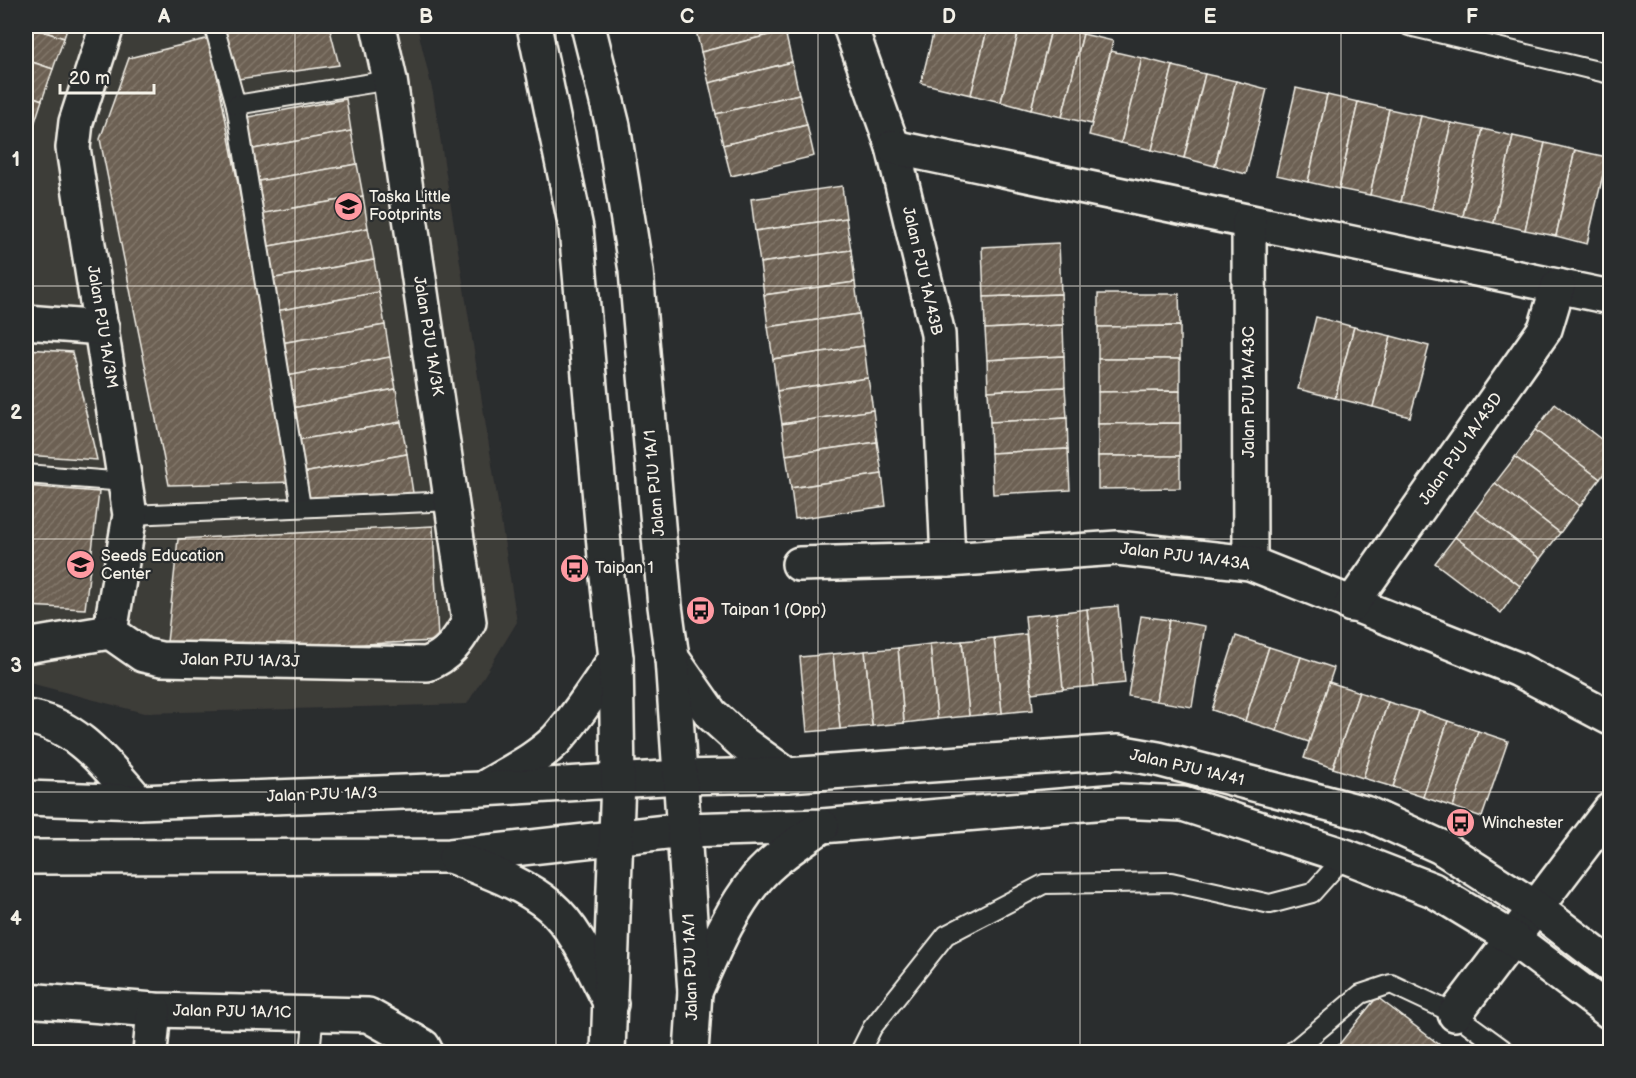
<svg xmlns="http://www.w3.org/2000/svg" width="1636" height="1078" viewBox="0 0 1636 1078" font-family="'Balsamiq Sans',sans-serif">
<style>
.built{fill:#3e3c39}
.building{fill:url(#building-hatch);stroke:#f4f1e8;stroke-width:1.5}
.lines{fill:none;stroke-linecap:round;stroke-linejoin:round}
.service-casing{stroke:#f4f1e8;stroke-width:22}
.minor-casing{stroke:#f4f1e8;stroke-width:38}
.tertiary-casing{stroke:#f4f1e8;stroke-width:38}
.secondary-casing{stroke:#f4f1e8;stroke-width:38}
.service{stroke:#2a2d2e;stroke-width:18}
.minor{stroke:#2a2d2e;stroke-width:33}
.tertiary{stroke:#2a2d2e;stroke-width:33}
.secondary{stroke:#2a2d2e;stroke-width:33}
.grid{fill:none;stroke:#f4f1e8;stroke-width:1.5;stroke-opacity:0.55}
.labels{text-anchor:middle;dominant-baseline:central;stroke-width:4.5;stroke-linejoin:round;paint-order:stroke}
.poi-label{font-size:16px;fill:#f4f1e8;stroke:#2a2d2e;text-anchor:start}
.street-label{font-size:16px;fill:#f4f1e8;stroke:#2a2d2e}
.neatline{fill:none;stroke:#f4f1e8;stroke-width:2}
.grid-label{font-size:20px;text-anchor:middle;font-weight:bold;fill:#f4f1e8}
</style>
<defs>
<pattern id="building-hatch" width="6" height="6" patternUnits="userSpaceOnUse" patternTransform="scale(1.5)"><rect width="6" height="6" fill="#6c6052"/><path d="M-1 1l2-2M0 6l6-6M5 7l2-2" fill="none" stroke="#82776b"/></pattern>
</defs>
<rect width="100%" height="100%" fill="#2a2d2e"/>
<filter id="ink" filterUnits="userSpaceOnUse"><feTurbulence type="fractalNoise" baseFrequency=".0167" numOctaves="2"/><feDisplacementMap in="SourceGraphic" scale="12" xChannelSelector="R" yChannelSelector="G"/><feConvolveMatrix kernelMatrix="1 2 1 2 8 2 1 2 1" color-interpolation-filters="sRGB"/></filter>
<g filter="url(#ink)">
<path class="built" d="M 26,26 L 417,26 L 433,93 L 517,622 L 467,704 L 144,713 L 26,682 Z"/>
<g class="building">
<path d="M 26,26 L 68,26 L 64,38 Z"/>
<path d="M 26,26 L 64,38 L 53,69 L 26,60 Z"/>
<path d="M 216,26 L 254,26 L 217,33 Z"/>
<path d="M 254,26 L 329,26 L 339,65 L 231,80 L 217,33 Z"/>
<path d="M 695,26 L 783,26 L 785,31 L 701,52 Z"/>
<path d="M 935,26 L 988,26 L 971,95 L 921,83 Z"/>
<path d="M 988,26 L 1020,26 L 1001,102 L 971,95 Z"/>
<path d="M 1020,26 L 1052,26 L 1031,110 L 1001,102 Z"/>
<path d="M 1052,26 L 1083,34 L 1062,117 L 1031,110 Z"/>
<path d="M 785,31 L 792,62 L 709,83 L 701,52 Z"/>
<path d="M 1083,34 L 1113,41 L 1092,124 L 1062,117 Z"/>
<path d="M 210,38 L 295,482 L 169,485 L 100,139 L 129,58 Z"/>
<path d="M 1111,51 L 1142,58 L 1121,143 L 1089,135 Z"/>
<path d="M 1142,58 L 1173,66 L 1152,150 L 1121,143 Z"/>
<path d="M 26,60 L 53,69 L 42,100 L 26,94 Z"/>
<path d="M 792,62 L 799,94 L 716,114 L 709,83 Z"/>
<path d="M 1173,66 L 1205,74 L 1184,158 L 1152,150 Z"/>
<path d="M 1205,74 L 1236,81 L 1215,166 L 1184,158 Z"/>
<path d="M 1236,81 L 1267,89 L 1246,174 L 1215,166 Z"/>
<path d="M 1296,88 L 1327,95 L 1308,182 L 1276,175 Z"/>
<path d="M 26,94 L 42,100 L 32,131 L 26,128 Z"/>
<path d="M 799,94 L 807,125 L 723,145 L 716,114 Z"/>
<path d="M 1327,95 L 1358,102 L 1339,189 L 1308,182 Z"/>
<path d="M 346,99 L 351,131 L 248,150 L 242,118 Z"/>
<path d="M 1358,102 L 1389,109 L 1370,195 L 1339,189 Z"/>
<path d="M 1389,109 L 1421,116 L 1401,202 L 1370,195 Z"/>
<path d="M 1421,116 L 1451,123 L 1432,209 L 1401,202 Z"/>
<path d="M 1451,123 L 1483,129 L 1463,216 L 1432,209 Z"/>
<path d="M 807,125 L 814,156 L 731,176 L 723,145 Z"/>
<path d="M 26,128 L 32,131 L 26,148 Z"/>
<path d="M 1483,129 L 1513,136 L 1494,223 L 1463,216 Z"/>
<path d="M 351,131 L 357,164 L 253,182 L 248,150 Z"/>
<path d="M 1513,136 L 1545,143 L 1525,230 L 1494,223 Z"/>
<path d="M 1545,143 L 1575,150 L 1556,236 L 1525,230 Z"/>
<path d="M 1575,150 L 1607,157 L 1587,244 L 1556,236 Z"/>
<path d="M 357,164 L 363,196 L 259,214 L 253,182 Z"/>
<path d="M 842,186 L 846,218 L 755,231 L 751,199 Z"/>
<path d="M 363,196 L 368,228 L 264,247 L 259,214 Z"/>
<path d="M 846,218 L 851,250 L 760,263 L 755,231 Z"/>
<path d="M 368,228 L 374,260 L 270,279 L 264,247 Z"/>
<path d="M 1059,243 L 1061,294 L 984,297 L 982,247 Z"/>
<path d="M 851,250 L 855,282 L 764,295 L 760,263 Z"/>
<path d="M 374,260 L 379,292 L 276,311 L 270,279 Z"/>
<path d="M 855,282 L 859,314 L 768,327 L 764,295 Z"/>
<path d="M 379,292 L 385,325 L 281,343 L 276,311 Z"/>
<path d="M 1061,294 L 1063,325 L 985,329 L 984,297 Z"/>
<path d="M 1098,294 L 1179,294 L 1180,326 L 1098,327 Z"/>
<path d="M 859,314 L 864,346 L 773,359 L 768,327 Z"/>
<path d="M 1316,317 L 1354,327 L 1335,398 L 1298,389 Z"/>
<path d="M 385,325 L 390,357 L 287,376 L 281,343 Z"/>
<path d="M 1063,325 L 1064,356 L 987,360 L 985,329 Z"/>
<path d="M 1180,326 L 1180,359 L 1098,359 L 1098,327 Z"/>
<path d="M 1354,327 L 1391,336 L 1373,407 L 1335,398 Z"/>
<path d="M 1391,336 L 1429,346 L 1410,417 L 1373,407 Z"/>
<path d="M 864,346 L 868,378 L 777,391 L 773,359 Z"/>
<path d="M 26,349 L 72,352 L 97,460 L 26,455 Z"/>
<path d="M 1064,356 L 1065,387 L 988,391 L 987,360 Z"/>
<path d="M 390,357 L 396,389 L 292,408 L 287,376 Z"/>
<path d="M 1098,359 L 1180,359 L 1180,391 L 1098,392 Z"/>
<path d="M 868,378 L 873,410 L 782,424 L 777,391 Z"/>
<path d="M 1065,387 L 1067,418 L 990,422 L 988,391 Z"/>
<path d="M 396,389 L 401,422 L 298,440 L 292,408 Z"/>
<path d="M 1180,391 L 1180,423 L 1098,424 L 1098,392 Z"/>
<path d="M 1555,404 L 1610,446 L 1610,465 L 1600,479 L 1535,430 Z"/>
<path d="M 873,410 L 877,442 L 786,455 L 782,424 Z"/>
<path d="M 1067,418 L 1068,449 L 991,453 L 990,422 Z"/>
<path d="M 401,422 L 407,454 L 303,473 L 298,440 Z"/>
<path d="M 1180,423 L 1180,456 L 1098,456 L 1098,424 Z"/>
<path d="M 1535,430 L 1600,479 L 1580,506 L 1515,457 Z"/>
<path d="M 877,442 L 882,474 L 791,488 L 786,455 Z"/>
<path d="M 1068,449 L 1070,490 L 993,494 L 991,453 Z"/>
<path d="M 407,454 L 415,506 L 309,500 L 303,473 Z"/>
<path d="M 1098,456 L 1180,456 L 1180,488 L 1098,489 Z"/>
<path d="M 1515,457 L 1580,506 L 1560,533 L 1495,483 Z"/>
<path d="M 882,474 L 886,506 L 795,519 L 791,488 Z"/>
<path d="M 1495,483 L 1560,533 L 1540,559 L 1475,510 Z"/>
<path d="M 26,486 L 99,492 L 85,609 L 26,606 Z"/>
<path d="M 1475,510 L 1540,559 L 1520,586 L 1455,537 Z"/>
<path d="M 433,526 L 438,641 L 166,652 L 178,539 Z"/>
<path d="M 1455,537 L 1520,586 L 1501,613 L 1435,563 Z"/>
<path d="M 1118,606 L 1125,683 L 1094,686 L 1087,609 Z"/>
<path d="M 1087,609 L 1094,686 L 1063,689 L 1056,613 Z"/>
<path d="M 1056,613 L 1063,689 L 1032,693 L 1025,616 Z"/>
<path d="M 1141,616 L 1169,620 L 1156,701 L 1128,696 Z"/>
<path d="M 1169,620 L 1205,626 L 1192,707 L 1156,701 Z"/>
<path d="M 1026,634 L 1033,710 L 1002,713 L 994,638 Z"/>
<path d="M 1236,636 L 1269,647 L 1245,721 L 1212,710 Z"/>
<path d="M 994,638 L 1002,713 L 969,716 L 962,641 Z"/>
<path d="M 962,641 L 969,716 L 937,719 L 930,644 Z"/>
<path d="M 930,644 L 937,719 L 904,723 L 898,648 Z"/>
<path d="M 1269,647 L 1301,657 L 1277,731 L 1245,721 Z"/>
<path d="M 898,648 L 904,723 L 872,726 L 865,651 Z"/>
<path d="M 865,651 L 872,726 L 840,729 L 833,654 Z"/>
<path d="M 833,654 L 840,729 L 807,732 L 800,657 Z"/>
<path d="M 1301,657 L 1334,668 L 1309,742 L 1277,731 Z"/>
<path d="M 1329,682 L 1359,692 L 1333,768 L 1304,758 Z"/>
<path d="M 1359,692 L 1388,702 L 1363,778 L 1333,768 Z"/>
<path d="M 1388,702 L 1418,711 L 1393,787 L 1363,778 Z"/>
<path d="M 1418,711 L 1448,721 L 1423,797 L 1393,787 Z"/>
<path d="M 1448,721 L 1478,731 L 1453,807 L 1423,797 Z"/>
<path d="M 1478,731 L 1508,741 L 1482,817 L 1453,807 Z"/>
<path d="M 1377,997 L 1449,1052 L 1333,1052 Z"/>
</g>
<g class="lines">
<defs>
<g id="service">
<path d="M 214,26 L 236,105 L 301,507"/>
<path d="M 1409,26 L 1610,74"/>
<path d="M 236,105 L 390,80"/>
<path d="M 26,474 L 125,482"/>
<path d="M 130,515 L 453,501"/>
<path d="M 310,1052 L 314,1014"/>
<path d="M 860,1052 L 872,1028 L 946,935 L 1044,884 L 1171,882 L 1270,904 L 1312,893 L 1345,856"/>
<path d="M 1292,1052 L 1361,994 L 1391,984 L 1455,1014 L 1507,1052"/>
</g>
<g id="minor">
<path d="M 107,26 L 76,122 L 73,148 L 130,515 L 110,632"/>
<path d="M 850,26 L 893,147 L 938,334 L 948,560"/>
<path d="M 893,147 L 1610,297"/>
<path d="M 1249,222 L 1250,563"/>
<path d="M 26,322 L 102,328"/>
<path d="M 799,564 L 948,560 L 1117,548 L 1250,563 L 1517,669 L 1610,718"/>
<path d="M 1351,605 L 1545,329 L 1558,286"/>
<path d="M 26,646 L 110,632 L 143,655 L 161,659 L 427,664 C 448,656 458,641 469,622 L 390,80 L 378,26"/>
<path d="M 26,717 C 76,723 107,766 139,802"/>
<path d="M 26,1000 L 154,1010 L 368,1015 L 423,1046 L 426,1052"/>
<path d="M 1455,1014 L 1610,810"/>
<path d="M 150,1052 L 154,1010"/>
</g>
<g id="tertiary">
<path d="M 672,658 L 711,714 L 744,744 L 787,775"/>
<path d="M 487,786 C 510,772 537,759 556,740 C 579,715 597,685 616,658"/>
<path d="M 26,798 L 139,802 L 482,789 L 680,777 L 787,775 L 1118,752 L 1158,759 L 1368,814 L 1441,847 L 1536,908 L 1610,965"/>
<path d="M 26,857 L 450,856 L 684,830 L 822,826 L 1119,801 L 1183,804 L 1345,856 L 1433,890 L 1512,938 L 1610,1012"/>
<path d="M 455,858 C 487,871 523,883 550,906 C 578,930 594,972 611,1004"/>
<path d="M 695,992 C 713,952 729,912 757,878 C 775,857 800,842 822,826"/>
</g>
<g id="secondary">
<path d="M 534,26 L 576,228 L 606,568 L 616,658 L 618,780 L 608,1052"/>
<path d="M 588,26 L 613,126 L 636,271 L 665,606 L 672,658 L 695,992 L 691,1052"/>
</g>
</defs>
<use href="#service" class="service-casing"/>
<use href="#minor" class="minor-casing"/>
<use href="#tertiary" class="tertiary-casing"/>
<use href="#secondary" class="secondary-casing"/>
<use href="#service" class="service"/>
<use href="#minor" class="minor"/>
<use href="#tertiary" class="tertiary"/>
<use href="#secondary" class="secondary"/>
</g>
</g>
<path class="grid" d="M 295,26 L 295,1052M 556,26 L 556,1052M 818,26 L 818,1052M 1080,26 L 1080,1052M 1341,26 L 1341,1052M 26,286 L 1610,286M 26,539 L 1610,539M 26,792 L 1610,792"/>
<defs>
<symbol id="school-disc" viewBox="-11 -11 22 22"><circle r="9.5" fill="#ff9aa2" stroke="#2a2d2e"/><path d="M0-5L7-2L0 1L-7-2ZM-4 1L0 2.5L4 1V4Q0 6-4 4Z" fill="#111"/></symbol>
<symbol id="bus-disc" viewBox="-11 -11 22 22"><circle r="9.5" fill="#ff9aa2" stroke="#2a2d2e"/><path d="M-5-6H5V4H4V6H2V4H-2V6H-4V4H-5ZM-3.5-4V0h7V-4ZM-3.5 1.2v1.5H-2V1.2ZM2 1.2v1.5H3.5V1.2Z" fill="#111"/></symbol>
</defs>
<g fill-rule="evenodd">
<use href="#school-disc" x="332" y="190" width="33" height="33"/>
<use href="#school-disc" x="64" y="548" width="33" height="33"/>
<use href="#bus-disc" x="558" y="552" width="33" height="33"/>
<use href="#bus-disc" x="684" y="594" width="33" height="33"/>
<use href="#bus-disc" x="1444" y="806" width="33" height="33"/>
</g>
<g class="labels">
<g class="poi-label">
<text x="369" y="197">Taska Little<tspan x="369" dy="18">Footprints</tspan></text>
<text x="101" y="556">Seeds Education<tspan x="101" dy="18">Center</tspan></text>
<text x="595" y="568">Taipan 1</text>
<text x="721" y="610">Taipan 1 (Opp)</text>
<text x="1482" y="823">Winchester</text>
</g>
<g class="street-label">
<text transform="translate(922 271) rotate(77)">Jalan PJU 1A/43B</text>
<text transform="translate(102 327) rotate(81)">Jalan PJU 1A/3M</text>
<text transform="translate(428 336) rotate(81)">Jalan PJU 1A/3K</text>
<text transform="translate(1249 392) rotate(-90)">Jalan PJU 1A/43C</text>
<text transform="translate(1461 449) rotate(-55)">Jalan PJU 1A/43D</text>
<text transform="translate(655 483) rotate(-95)">Jalan PJU 1A/1</text>
<text transform="translate(1185 557) rotate(7)">Jalan PJU 1A/43A</text>
<text transform="translate(240 661) rotate(1)">Jalan PJU 1A/3J</text>
<text transform="translate(1187 768) rotate(13)">Jalan PJU 1A/41</text>
<text transform="translate(322 795) rotate(-2)">Jalan PJU 1A/3</text>
<text transform="translate(691 967) rotate(-92)">Jalan PJU 1A/1</text>
<text transform="translate(232 1012) rotate(1)">Jalan PJU 1A/1C</text>
</g>
</g>
<rect width="1636" height="1078" fill="none" stroke="#2a2d2e" stroke-width="66"/>
<path d="M60 84v9h94v-9" fill="none" stroke="#f4f1e8" stroke-width="3"/>
<text x="69" y="84" font-size="18" fill="#f4f1e8" stroke="#2a2d2e" stroke-width="4.5" paint-order="stroke">20 m</text>
<rect x="33" y="33" width="1570" height="1012" class="neatline"/>
<g class="grid-label">
<text x="164" y="23">A</text>
<text x="426" y="23">B</text>
<text x="687" y="23">C</text>
<text x="949" y="23">D</text>
<text x="1210" y="23">E</text>
<text x="1472" y="23">F</text>
<text x="16" y="166">1</text>
<text x="16" y="419">2</text>
<text x="16" y="672">3</text>
<text x="16" y="925">4</text>
</g>
</svg>
